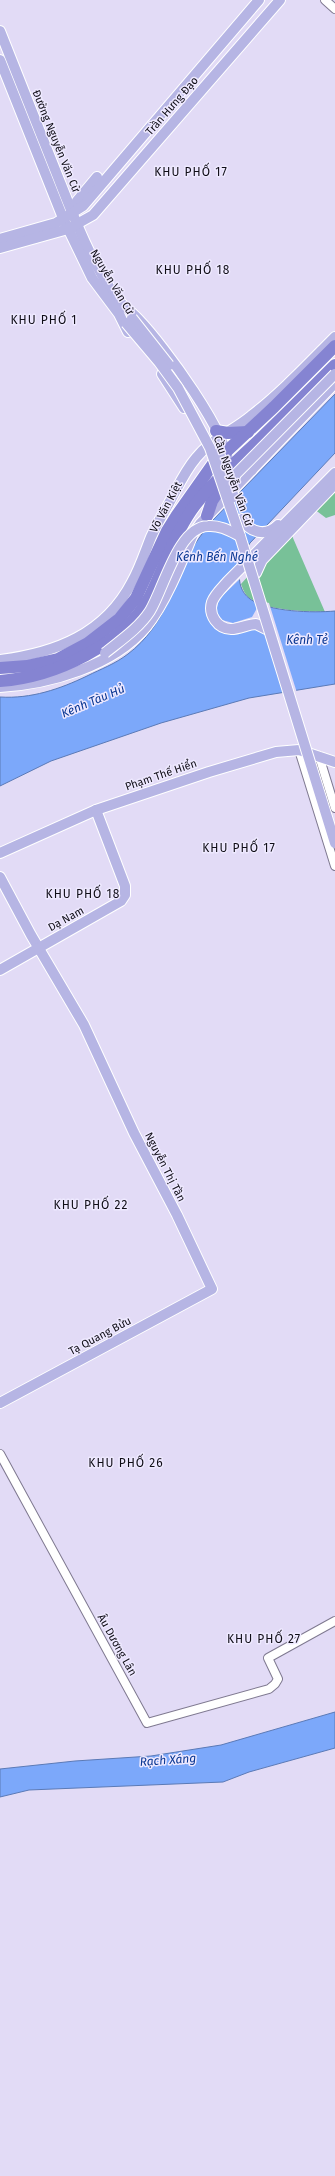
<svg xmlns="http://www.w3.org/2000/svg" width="335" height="2176" viewBox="0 0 335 2176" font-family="'Fira Sans',sans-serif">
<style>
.green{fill:#78c198}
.water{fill:#7ca8fa;stroke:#5b7ab6}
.pier{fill:#e2dbf6}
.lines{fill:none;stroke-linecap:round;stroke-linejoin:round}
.minor-casing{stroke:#7f7990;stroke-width:10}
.major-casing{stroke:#fff;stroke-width:12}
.highway-casing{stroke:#fff;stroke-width:14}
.minor{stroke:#fff;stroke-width:8}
.major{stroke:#b6b5e4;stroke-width:10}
.highway{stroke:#8584d2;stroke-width:12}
.major-bridge-casing{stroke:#fff;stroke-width:12;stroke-linecap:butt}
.major-bridge{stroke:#b6b5e4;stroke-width:10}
.labels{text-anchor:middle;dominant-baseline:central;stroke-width:3;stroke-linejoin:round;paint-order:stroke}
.street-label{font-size:11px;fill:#0f0d16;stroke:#eee9ff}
.neighbourhood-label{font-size:12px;letter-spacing:1px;fill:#0f0d16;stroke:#eee9ff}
.water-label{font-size:12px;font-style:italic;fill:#083692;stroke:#eee9ff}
</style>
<rect width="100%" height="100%" fill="#e2dbf6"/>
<g class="green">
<path d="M 335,487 L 335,515 L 326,518 L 314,509 Z"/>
<path d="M 291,528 L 293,538 L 325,612 C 304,611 270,611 251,599 C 245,596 243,589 241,584 Z"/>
</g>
<g class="water">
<path d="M 335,394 L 335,453 L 250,543 C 240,558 232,586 250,599 C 269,612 313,613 335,611 L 335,684 L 249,698 L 161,723 L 51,761 L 0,786 L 0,697 C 31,699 60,689 87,676 C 101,669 115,664 128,654 C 166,625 173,584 195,544 C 200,536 206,529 211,522 Z"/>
<path d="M 335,1712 L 335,1748 L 249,1772 L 223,1782 L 29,1790 L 0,1797 L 0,1769 L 75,1761 L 151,1756 L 221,1745 Z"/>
</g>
<path class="pier" d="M 242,569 L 242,577 L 219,599 L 216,612 L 222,620 L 233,623 L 252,617 L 261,601 L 269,603 L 297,693 L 285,695 L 264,629 L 262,628 L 232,630 L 209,610 Z"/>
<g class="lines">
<defs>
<g id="minor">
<path d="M 325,0 L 335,9"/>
<path d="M 299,750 L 335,866"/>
<path d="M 319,756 L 335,808"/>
<path d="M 0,1454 L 147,1723 L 269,1689 L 275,1684 L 278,1679 L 268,1658 L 335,1621"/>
</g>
<g id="major">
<path d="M 0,31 C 19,78 37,125 56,172 C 73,215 89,259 116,297 C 124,308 131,311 139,320 C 163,345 230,435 229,468"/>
<path d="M 0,60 L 63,218 L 92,278 L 119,314 L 128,332"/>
<path d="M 72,212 L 77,201 L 97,177"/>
<path d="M 0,239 L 56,223 L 83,206 L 259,0"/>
<path d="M 0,248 L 68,229 L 93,215 L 280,0"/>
<path d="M 162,374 L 184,408"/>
<path d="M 234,468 L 252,470"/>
<path d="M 242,519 C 250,533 266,537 278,525"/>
<path d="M 256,573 L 262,560 L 335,484"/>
<path d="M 268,630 L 256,624 C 248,624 240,629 231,629 C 218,629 208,615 212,602 C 215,594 222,588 228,581 L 335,473"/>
<path d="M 0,660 C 56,653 105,634 132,582 C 140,568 145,552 151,537 C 156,526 162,515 168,505 C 177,489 184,472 196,458 C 211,439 233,431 251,416 C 281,393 308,364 335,337"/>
<path d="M 0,687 C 50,684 113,666 146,627 C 165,604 182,561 193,534 L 200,524 L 335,383"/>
<path d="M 0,853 L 96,810 L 209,772 L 276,752 L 299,750 L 335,762"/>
<path d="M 0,877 L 31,935 L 84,1025 L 134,1133 L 177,1215 L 212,1289 L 0,1403"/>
<path d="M 0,970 L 121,901 L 125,895 L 125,886 L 96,810"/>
</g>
<g id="highway">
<path d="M 216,431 L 228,433 L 248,432"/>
<path d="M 207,516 L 212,501 L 228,477"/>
<path d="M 0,668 L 27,666 L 58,659 L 88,643 L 119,619 L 136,598 L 167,531 L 177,515 L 213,464 L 274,407 L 335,346"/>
<path d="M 0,681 C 54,677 124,645 150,596 C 166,564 176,527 200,499 C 218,477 239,459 260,439 C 285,415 310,390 335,365"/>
</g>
</defs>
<use href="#minor" class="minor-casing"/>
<use href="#major" class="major-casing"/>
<use href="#highway" class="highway-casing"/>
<use href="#minor" class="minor"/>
<use href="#major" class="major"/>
<use href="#highway" class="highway"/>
<defs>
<g id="major-bridge">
<path d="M 132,318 L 169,365"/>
<path d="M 126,323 L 159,362 L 178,388 L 210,448 L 240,536 L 335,843"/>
<path d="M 219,453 L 234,497"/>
<path d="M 231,485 L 236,474 L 335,374"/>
<path d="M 105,653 C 121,640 139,628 150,611 C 164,588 178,527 208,526 C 220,525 230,531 240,536"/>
</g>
</defs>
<use href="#major-bridge" class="major-bridge-casing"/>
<use href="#major-bridge" class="major-bridge"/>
</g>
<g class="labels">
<g class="street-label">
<text transform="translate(172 106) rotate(-49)">Trần Hưng Đạo</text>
<text transform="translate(56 141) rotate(68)">Đường Nguyễn Văn Cừ</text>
<text transform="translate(112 282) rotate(59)">Nguyễn Văn Cừ</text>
<text transform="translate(233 481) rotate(70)">Cầu Nguyễn Văn Cừ</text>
<text transform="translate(166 507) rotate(-62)">Võ Văn Kiệt</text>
<text transform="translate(161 775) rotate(-19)">Phạm Thế Hiển</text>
<text transform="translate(66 919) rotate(-29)">Dạ Nam</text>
<text transform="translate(165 1167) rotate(63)">Nguyễn Thị Tần</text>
<text transform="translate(100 1336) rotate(-28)">Tạ Quang Bửu</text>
<text transform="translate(117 1645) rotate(61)">Âu Dương Lân</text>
</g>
<g class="neighbourhood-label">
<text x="191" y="172">KHU PHỐ 17</text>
<text x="193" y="270">KHU PHỐ 18</text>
<text x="44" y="320">KHU PHỐ 1</text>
<text x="239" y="848">KHU PHỐ 17</text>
<text x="83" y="894">KHU PHỐ 18</text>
<text x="91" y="1205">KHU PHỐ 22</text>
<text x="126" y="1463">KHU PHỐ 26</text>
<text x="264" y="1639">KHU PHỐ 27</text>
</g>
<g class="water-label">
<text x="217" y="557">Kênh Bến Nghé</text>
<text x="307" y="640">Kênh Tẻ</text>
<text transform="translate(93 701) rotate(-23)">Kênh Tàu Hủ</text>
<text transform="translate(168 1760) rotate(-4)">Rạch Xáng</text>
</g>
</g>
</svg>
